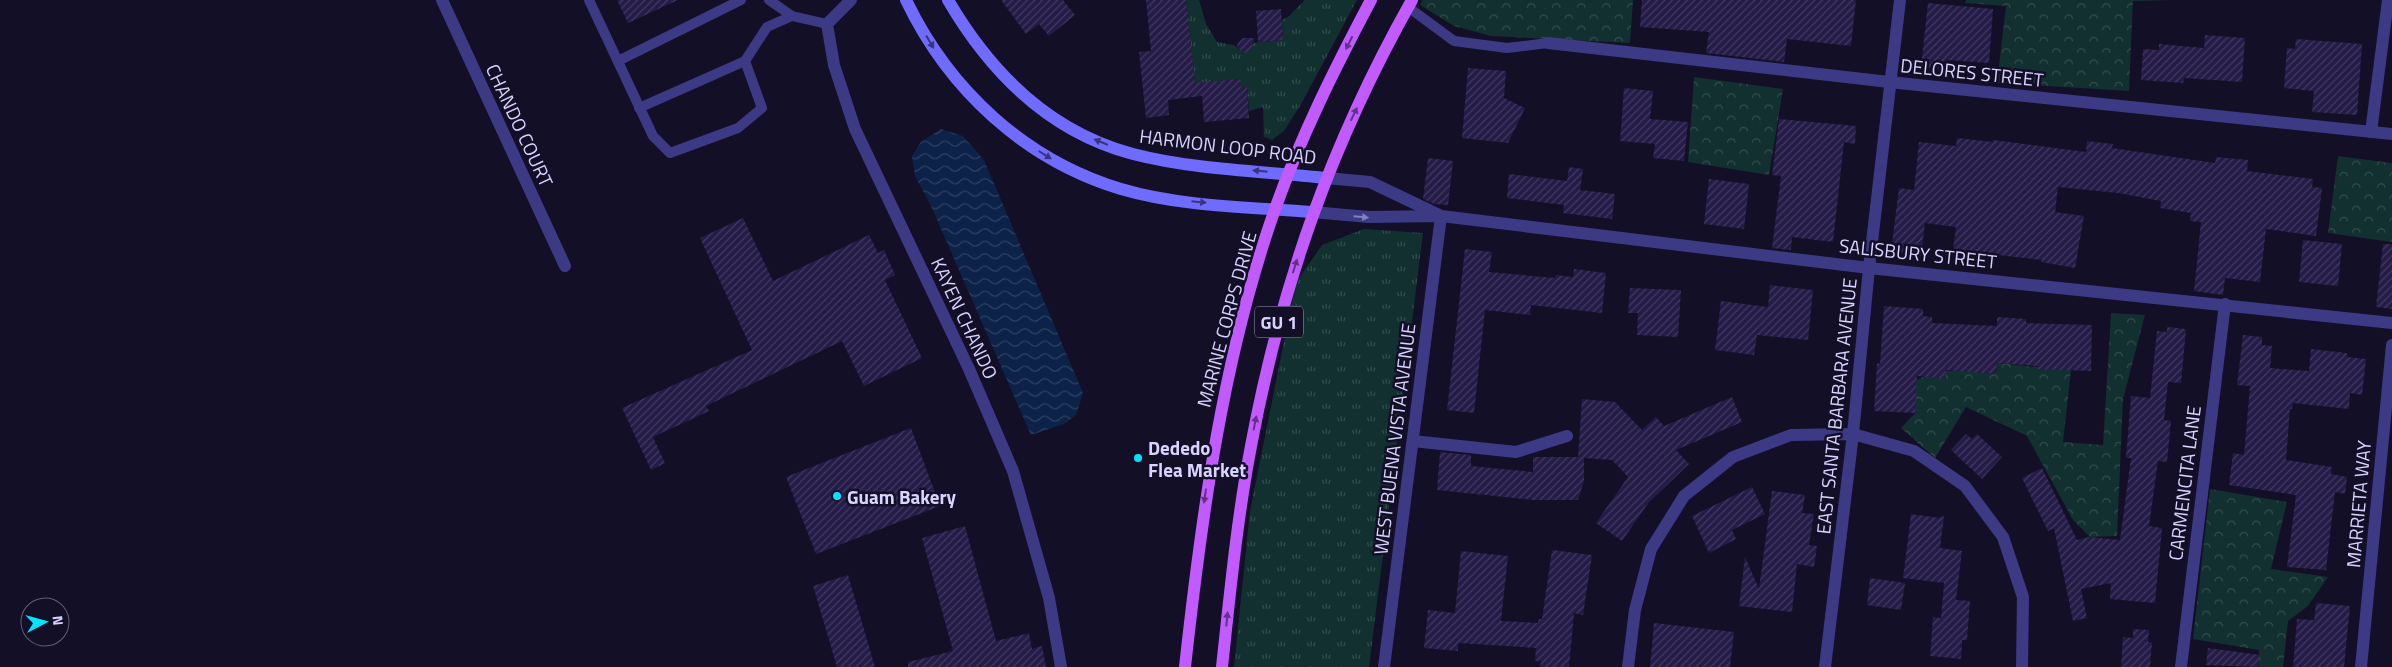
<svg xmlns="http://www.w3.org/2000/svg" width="2392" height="667" viewBox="0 0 2392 667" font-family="'Titillium Web',sans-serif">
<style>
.grass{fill:url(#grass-tufts)}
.forest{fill:url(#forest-crowns)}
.water{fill:url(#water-waves)}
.building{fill:url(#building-hatch)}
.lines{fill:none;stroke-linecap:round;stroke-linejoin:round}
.lane{stroke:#3d3a85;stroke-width:10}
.street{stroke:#3d3a85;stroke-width:12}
.secondary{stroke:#6f6bff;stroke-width:12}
.primary{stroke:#c25bff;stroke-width:12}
.oneway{fill:#38347d}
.oneway2{fill:#623188}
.oneway3{fill:#837fbc}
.poi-dot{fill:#00e5ff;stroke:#130f26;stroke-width:2}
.labels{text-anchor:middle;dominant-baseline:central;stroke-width:5;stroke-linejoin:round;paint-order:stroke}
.shield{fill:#130f26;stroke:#9e99be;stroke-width:1}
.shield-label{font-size:18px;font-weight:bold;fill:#d9d4ff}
.street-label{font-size:19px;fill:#d9d4ff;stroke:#130f26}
.poi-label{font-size:19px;font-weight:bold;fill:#d9d4ff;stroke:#130f26;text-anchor:start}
</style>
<defs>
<pattern id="grass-tufts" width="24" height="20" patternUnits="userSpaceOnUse" patternTransform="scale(1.25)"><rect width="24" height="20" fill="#12302f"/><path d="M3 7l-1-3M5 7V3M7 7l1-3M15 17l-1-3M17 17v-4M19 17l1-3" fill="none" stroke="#344d4e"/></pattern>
<pattern id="forest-crowns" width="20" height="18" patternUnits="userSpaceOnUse" patternTransform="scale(1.25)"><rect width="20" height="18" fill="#12302f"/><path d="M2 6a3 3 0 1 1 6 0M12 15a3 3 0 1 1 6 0" fill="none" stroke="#344d4e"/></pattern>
<pattern id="water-waves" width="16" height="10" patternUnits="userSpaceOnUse" patternTransform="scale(1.25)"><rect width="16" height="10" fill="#0c2248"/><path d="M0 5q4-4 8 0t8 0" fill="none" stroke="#2f4163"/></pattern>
<pattern id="building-hatch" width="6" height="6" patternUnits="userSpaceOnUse" patternTransform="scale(1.25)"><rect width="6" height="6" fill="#241b47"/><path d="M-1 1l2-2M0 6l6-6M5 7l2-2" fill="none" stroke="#433b63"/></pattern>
</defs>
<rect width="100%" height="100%" fill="#130f26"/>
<g class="grass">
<path d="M 1186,0 L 1199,0 L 1206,24 L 1217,42 L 1233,45 L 1244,52 L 1252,44 L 1258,42 L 1283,40 L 1282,20 L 1288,17 L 1305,0 L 1357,0 L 1300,106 L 1284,131 L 1272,140 L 1264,137 L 1263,107 L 1249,111 L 1247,87 L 1240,87 L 1239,79 L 1195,84 Z"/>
<path d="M 1364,229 L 1423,233 L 1369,667 L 1234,667 L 1250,511 L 1296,282 L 1322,245 Z"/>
</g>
<g class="forest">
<path d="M 1423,0 L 1633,0 L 1630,43 L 1491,36 L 1454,26 L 1420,5 Z"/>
<path d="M 1966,0 L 2172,0 L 2133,1 L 2129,91 L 1997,83 L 2006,6 L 1965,3 Z"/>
<path d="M 1694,77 L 1783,89 L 1769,175 L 1688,162 Z"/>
<path d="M 2338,156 L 2392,163 L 2392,242 L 2328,233 Z"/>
<path d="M 2111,313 L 2145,315 L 2123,399 L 2117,536 L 2090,537 L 2073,520 L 2027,436 L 1966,407 L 1935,458 L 1901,428 L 1915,413 L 1916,381 C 1939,365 1969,372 1996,374 L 1997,363 C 2022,365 2046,369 2071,370 L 2063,442 L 2103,445 Z"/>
<path d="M 2210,489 L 2287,502 L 2271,569 L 2328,577 L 2308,606 L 2288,621 L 2283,667 L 2259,667 L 2259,650 L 2193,639 Z"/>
</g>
<path class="water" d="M 941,129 L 963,136 L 984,160 L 1083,393 L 1076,415 L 1064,424 L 1031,435 L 931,206 L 915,176 L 912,156 L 921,142 Z"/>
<g class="building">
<path d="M 617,0 L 678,0 L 628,23 Z"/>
<path d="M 1001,0 L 1063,0 L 1075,15 L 1049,36 L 1039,24 L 1026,34 Z"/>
<path d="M 1146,0 L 1186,0 L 1195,83 L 1239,79 L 1240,87 L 1247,86 L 1249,118 L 1204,122 L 1202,96 L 1168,100 L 1169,115 L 1146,118 L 1139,52 L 1151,51 Z"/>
<path d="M 1642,0 L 1856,0 L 1851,46 L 1787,39 L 1784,62 L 1706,53 L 1709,32 L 1640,27 Z"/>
<path d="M 1928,3 L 1993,9 L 1989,63 L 1947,60 L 1946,70 L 1921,67 Z"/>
<path d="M 1281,9 L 1283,40 L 1258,42 L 1256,11 Z"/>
<path d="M 2205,35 L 2245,38 L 2242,82 L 2184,78 L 2183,83 L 2141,80 L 2143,49 L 2159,50 L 2159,44 L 2204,48 Z"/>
<path d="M 1243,38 L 1255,38 L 1251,49 L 1246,53 L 1240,50 L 1237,46 L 1238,43 Z"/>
<path d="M 2296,39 L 2362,44 L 2357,115 L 2312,112 L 2314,91 L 2284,88 L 2287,48 L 2295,49 Z"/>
<path d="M 1468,68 L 1506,71 L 1504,98 L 1525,108 L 1508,143 L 1462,138 Z"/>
<path d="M 1624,88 L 1653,91 L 1650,119 L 1688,122 L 1684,161 L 1653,158 L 1655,144 L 1620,141 Z"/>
<path d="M 1779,119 L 1856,126 L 1855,144 L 1844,142 L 1833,242 L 1792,237 L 1791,250 L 1772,248 L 1781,176 L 1772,175 Z"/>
<path d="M 1957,138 L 1993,142 L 1993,140 L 2086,152 L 2087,141 L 2113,144 L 2112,148 L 2215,163 L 2216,157 L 2248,160 L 2247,171 L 2313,179 L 2312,187 L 2322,188 L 2316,236 L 2266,229 L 2260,282 L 2225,278 L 2223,295 L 2194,291 L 2201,222 L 2190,221 L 2191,213 L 2160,208 L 2161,201 L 2118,193 L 2058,187 L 2055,212 L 2084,216 L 2075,268 L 2041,262 L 2042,260 L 1953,250 L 1956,227 L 1925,223 L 1921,256 L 1891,252 L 1899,188 L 1914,190 L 1919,142 L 1956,146 Z"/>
<path d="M 1428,158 L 1453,161 L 1448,205 L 1434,204 L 1423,199 Z"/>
<path d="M 1569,167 L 1583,169 L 1580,190 L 1615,194 L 1612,219 L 1563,213 L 1564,205 L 1507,198 L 1509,174 L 1567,181 Z"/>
<path d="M 1709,179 L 1749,184 L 1744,229 L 1704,224 Z"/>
<path d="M 743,218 L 773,281 L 869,235 L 878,253 L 884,250 L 895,275 L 885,280 L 922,358 L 864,386 L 842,341 L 706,406 L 709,411 L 653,437 L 665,463 L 651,470 L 622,408 L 752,350 L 700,238 Z"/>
<path d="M 2303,240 L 2342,244 L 2338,286 L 2299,282 Z"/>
<path d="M 2383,244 L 2392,244 L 2392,309 L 2376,307 Z"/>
<path d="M 1465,249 L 1492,252 L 1489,272 L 1555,278 L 1556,275 L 1573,277 L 1574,269 L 1606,273 L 1602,313 L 1531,305 L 1530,315 L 1485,310 L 1474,413 L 1447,410 Z"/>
<path d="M 1770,285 L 1813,290 L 1808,340 L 1757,335 L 1754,355 L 1715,350 L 1721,301 L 1768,307 Z"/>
<path d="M 1630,288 L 1681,290 L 1678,337 L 1637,335 L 1638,313 L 1628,313 Z"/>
<path d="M 1884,306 L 1923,309 L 1923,316 L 1932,317 L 1932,323 L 1997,326 L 1997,317 L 2026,319 L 2026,323 L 2092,325 L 2091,371 L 2037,369 L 2037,366 L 1997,363 L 1996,374 L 1946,370 L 1945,378 L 1917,376 L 1915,413 L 1874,411 L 1877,363 L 1880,364 Z"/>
<path d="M 2167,327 L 2186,329 L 2181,383 L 2168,382 L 2164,420 L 2171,421 L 2167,462 L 2158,461 L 2149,526 L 2162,528 L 2155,603 L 2110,599 L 2111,583 L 2081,589 L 2087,618 L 2073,621 L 2054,528 L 2048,531 L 2022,478 L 2042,468 L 2077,540 L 2089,537 L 2120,540 L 2131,458 L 2126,458 L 2131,396 L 2150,398 L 2157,331 L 2167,332 Z"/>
<path d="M 2243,335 L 2262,337 L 2262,345 L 2272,346 L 2270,368 L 2309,371 L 2311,349 L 2347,353 L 2347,357 L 2366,359 L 2362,395 L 2350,393 L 2349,409 L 2293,403 L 2292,409 L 2290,409 L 2286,460 L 2332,467 L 2331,474 L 2347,477 L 2345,494 L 2335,492 L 2326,570 L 2287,567 L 2296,495 L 2229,485 L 2233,453 L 2244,455 L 2250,386 L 2237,385 Z"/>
<path d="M 1732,397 L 1742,422 L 1676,450 L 1689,464 L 1649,502 L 1622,541 L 1596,523 L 1628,477 L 1612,460 L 1584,458 L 1584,481 L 1578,500 L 1533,500 L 1437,490 L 1440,452 L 1471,455 L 1471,466 L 1533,472 L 1533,457 L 1578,457 L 1582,399 L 1615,402 L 1642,430 L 1656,417 L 1664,426 Z"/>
<path d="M 911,428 L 940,506 L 816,554 L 786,477 Z"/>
<path d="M 1966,434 L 1972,439 L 1977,434 L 2002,457 L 1982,479 L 1951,450 Z"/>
<path d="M 1752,487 L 1765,514 L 1732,530 L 1736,539 L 1709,553 L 1692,516 Z"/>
<path d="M 1772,491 L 1805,495 L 1802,513 L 1814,514 L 1809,545 L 1817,546 L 1814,567 L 1797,564 L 1792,612 L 1739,606 L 1745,557 L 1759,589 Z"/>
<path d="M 1911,514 L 1939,518 L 1944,516 L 1940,548 L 1962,551 L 1956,600 L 1970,601 L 1967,640 L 1962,640 L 1961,659 L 1930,656 L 1933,617 L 1941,618 L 1944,583 L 1903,578 Z"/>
<path d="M 965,526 L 996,641 L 1029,633 L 1032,649 L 1042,646 L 1046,667 L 908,667 L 908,662 L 953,651 L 922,538 Z"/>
<path d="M 1552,550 L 1592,555 L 1583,615 L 1574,613 L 1569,667 L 1540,667 L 1541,661 L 1535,661 L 1536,648 L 1458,643 L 1458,651 L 1424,648 L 1428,610 L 1455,613 L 1461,551 L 1508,556 L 1501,621 L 1538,623 L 1539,619 L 1542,619 Z"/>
<path d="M 848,575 L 875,667 L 837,667 L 813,586 Z"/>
<path d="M 1870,578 L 1905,583 L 1901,610 L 1867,605 Z"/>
<path d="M 2316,603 L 2350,606 L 2344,667 L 2293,667 L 2297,619 L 2314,620 Z"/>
<path d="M 1654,623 L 1734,632 L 1730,667 L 1650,667 Z"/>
<path d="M 2133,629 L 2149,630 L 2148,642 L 2152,642 L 2150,667 L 2121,667 L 2123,637 L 2133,638 Z"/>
<path d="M 2208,648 L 2260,655 L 2258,667 L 2206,665 Z"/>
</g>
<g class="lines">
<g class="lane">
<path d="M 589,0 L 653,136 L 670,153 L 738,128 L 762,108 L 745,61 L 767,27 L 792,16 L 827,24"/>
<path d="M 769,0 L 792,16"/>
<path d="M 1408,7 L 1454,41 L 1507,48 L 1548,43"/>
<path d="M 618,61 L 741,0"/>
<path d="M 639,108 L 745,61"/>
</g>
<g class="street">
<path d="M 442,0 L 565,266"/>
<path d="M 851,0 L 827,24 L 834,65 L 855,129 L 969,369 L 1013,471 L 1049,598 L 1061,667"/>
<path d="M 1548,43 L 1889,82 L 2392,134"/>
<path d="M 2371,132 L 2388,0"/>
<path d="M 1326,178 L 1370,182 L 1439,215"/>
<path d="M 1312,212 L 1369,217 L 1441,216 L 1869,268 L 2392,323"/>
<path d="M 1413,441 L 1516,452 L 1567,436"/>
<path d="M 1384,667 L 1441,216"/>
<path d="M 1628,667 L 1635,610 L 1651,549 L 1684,496 L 1733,457 L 1791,435 L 1853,434 L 1914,451 L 1965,486 L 2003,537 L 2023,597 L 2022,667"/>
<path d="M 1825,667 L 1853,434 L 1869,268 L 1900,0"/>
<path d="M 2181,667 L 2225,304"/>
<path d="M 2361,667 L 2392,345"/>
</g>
<g class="secondary">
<path d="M 906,0 C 949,90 1025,160 1121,189 C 1182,207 1250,207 1312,212"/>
<path d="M 948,0 C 990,72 1050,132 1133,154 C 1195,170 1262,171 1326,178"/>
</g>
<g class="primary">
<path d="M 1185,667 C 1202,512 1223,357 1275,209 C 1301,136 1335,68 1371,0"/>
<path d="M 1222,667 C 1230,593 1237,519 1251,446 C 1281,285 1332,142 1412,0"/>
</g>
</g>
<defs><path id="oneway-solid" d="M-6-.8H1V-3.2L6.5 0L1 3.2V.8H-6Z" transform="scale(1.25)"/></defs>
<g class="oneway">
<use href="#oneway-solid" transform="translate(930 42) rotate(59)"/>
<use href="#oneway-solid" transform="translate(1101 142) rotate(-158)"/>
<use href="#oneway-solid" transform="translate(1045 155) rotate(32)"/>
<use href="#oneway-solid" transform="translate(1260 171) rotate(-174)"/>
<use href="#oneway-solid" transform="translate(1199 202) rotate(6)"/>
</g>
<g class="oneway2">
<use href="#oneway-solid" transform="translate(1349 43) rotate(117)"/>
<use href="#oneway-solid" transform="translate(1354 114) rotate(-65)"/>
<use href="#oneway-solid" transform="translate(1295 266) rotate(-73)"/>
<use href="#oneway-solid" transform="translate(1255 423) rotate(-79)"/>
<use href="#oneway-solid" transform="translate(1205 496) rotate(98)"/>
<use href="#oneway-solid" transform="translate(1227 619) rotate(-84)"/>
</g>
<use class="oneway3" href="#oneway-solid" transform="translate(1361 217) rotate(5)"/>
<g class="poi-dot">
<circle cx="1138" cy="458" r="5"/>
<circle cx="837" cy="496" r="5"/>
</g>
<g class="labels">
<rect class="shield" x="1255" y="306.5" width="48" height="31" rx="4"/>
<g class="shield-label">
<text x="1279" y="322">GU 1</text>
</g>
<g class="street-label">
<text transform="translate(1972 72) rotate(6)">DELORES STREET</text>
<text transform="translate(520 125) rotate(65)">CHANDO COURT</text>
<text transform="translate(1228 146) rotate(7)">HARMON LOOP ROAD</text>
<text transform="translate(1918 253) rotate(6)">SALISBURY STREET</text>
<text transform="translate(965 318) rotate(65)">KAYEN CHANDO</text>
<text transform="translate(1226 319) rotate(-75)">MARINE CORPS DRIVE</text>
<text transform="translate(1836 406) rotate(-84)">EAST SANTA BARBARA AVENUE</text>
<text transform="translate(1394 439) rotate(-83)">WEST BUENA VISTA AVENUE</text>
<text transform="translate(2184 483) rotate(-83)">CARMENCITA LANE</text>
<text transform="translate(2358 504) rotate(-85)">MARRIETA WAY</text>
</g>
<g class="poi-label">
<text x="1148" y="447">Dededo<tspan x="1148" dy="22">Flea Market</tspan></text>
<text x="847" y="496">Guam Bakery</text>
</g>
</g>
<g transform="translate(45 622) rotate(84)"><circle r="24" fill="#130f26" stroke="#625e7d"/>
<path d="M0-4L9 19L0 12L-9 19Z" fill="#00e5ff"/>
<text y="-8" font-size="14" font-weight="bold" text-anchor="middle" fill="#d9d4ff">N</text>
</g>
</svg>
